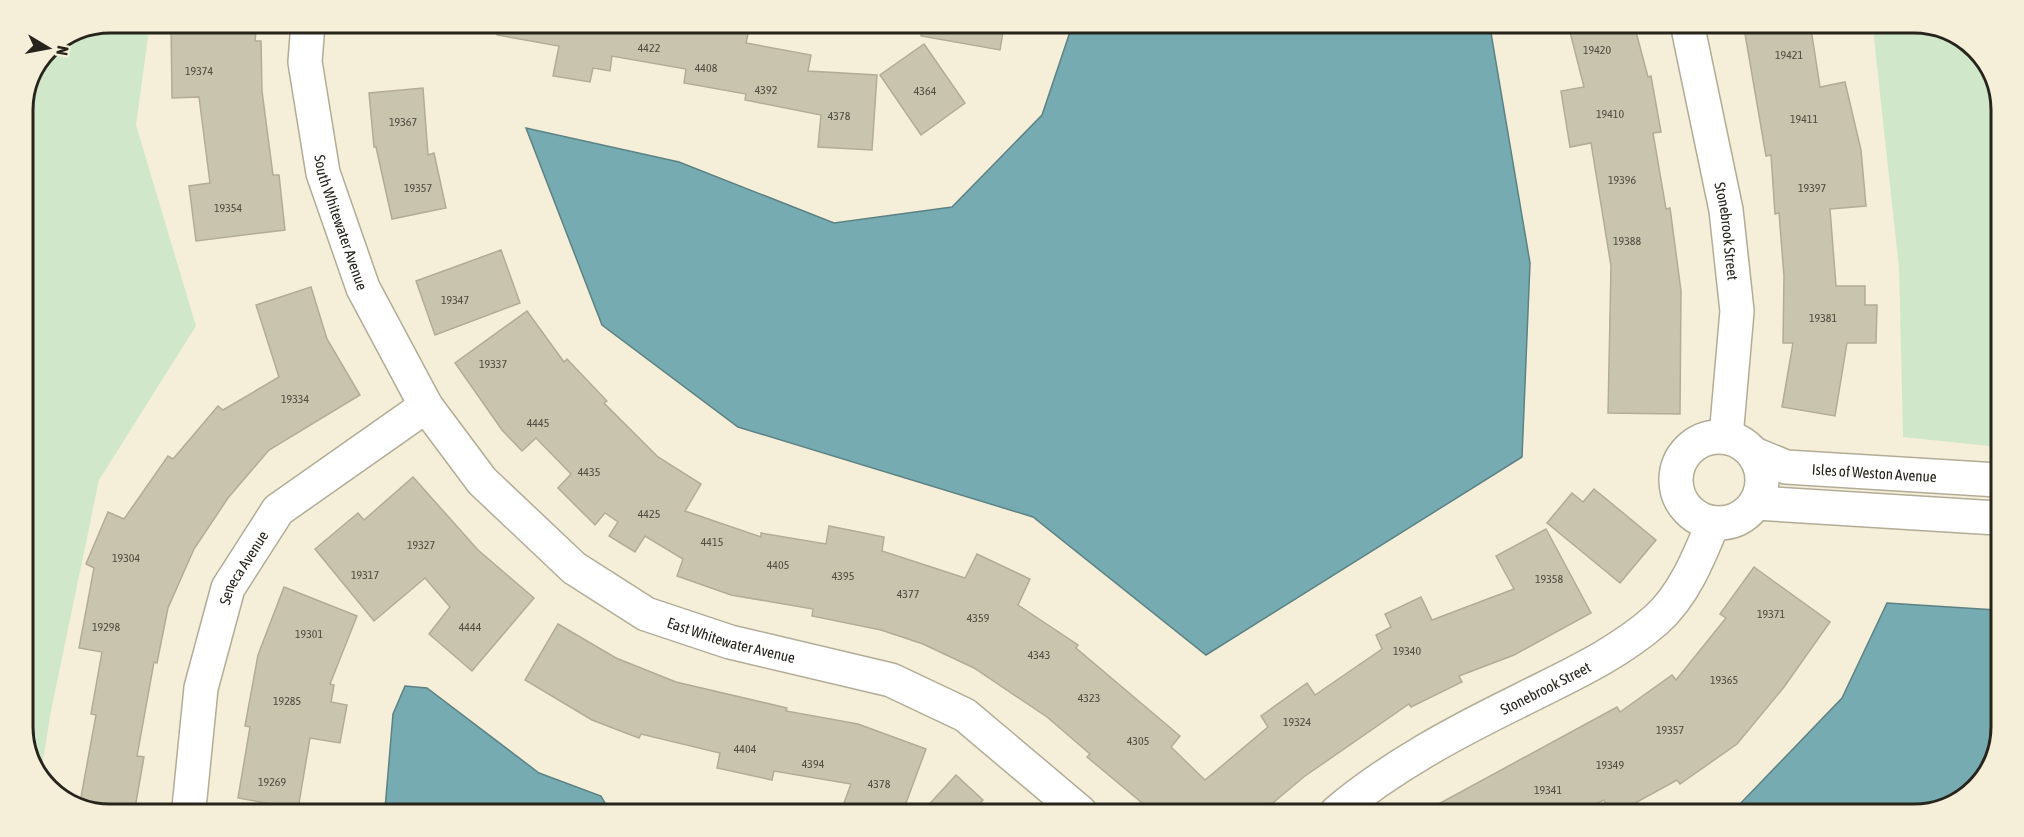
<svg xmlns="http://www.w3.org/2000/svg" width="2024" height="837" viewBox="0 0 2024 837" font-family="'Asap Condensed',sans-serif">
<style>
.green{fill:#d0e8c9}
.water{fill:#75abb1;stroke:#5d8284;stroke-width:1.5}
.building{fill:#c9c4ae;stroke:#b2ac97;stroke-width:1.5}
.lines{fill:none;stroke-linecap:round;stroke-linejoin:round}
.minor-casing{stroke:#b2ac97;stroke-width:36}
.minor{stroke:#fff;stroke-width:33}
.labels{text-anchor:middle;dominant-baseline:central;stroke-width:6;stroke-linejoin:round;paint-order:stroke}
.number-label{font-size:12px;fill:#4f4c40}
.street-label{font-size:15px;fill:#26241b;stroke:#f5efd9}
.rim{fill:none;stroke:#26241b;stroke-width:3}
</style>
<rect width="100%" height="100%" fill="#f5efd9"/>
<g class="green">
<path d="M 110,23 L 150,23 L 136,125 L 196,326 L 99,480 L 51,711 L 40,779 L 23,733 L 23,140 L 32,85 L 48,48 Z"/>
<path d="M 1873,29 L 1947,29 L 1987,61 L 2001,105 L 1998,447 L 1903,437 L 1899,268 Z"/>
</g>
<g class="water">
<path d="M 1072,26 L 1490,27 L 1530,263 L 1522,457 L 1206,655 L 1033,517 L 738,427 L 602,325 L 526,128 L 679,162 L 834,223 L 952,207 L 1042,115 Z"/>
<path d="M 1887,603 L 1996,610 L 1995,760 L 1963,800 L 1914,814 L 1724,814 L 1738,806 L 1842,698 Z"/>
<path d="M 405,686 L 427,688 L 539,773 L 601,796 L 609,810 L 385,809 L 393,714 Z"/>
</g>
<g class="building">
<path d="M 171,23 L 257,23 L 255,41 L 261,41 L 262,91 L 273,175 L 279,175 L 285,230 L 196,241 L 189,186 L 210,183 L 199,97 L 172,98 Z"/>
<path d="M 498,24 L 750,25 L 746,43 L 811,55 L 808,71 L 877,75 L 872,150 L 818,147 L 821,115 L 745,100 L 746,94 L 684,83 L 686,69 L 612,56 L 610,71 L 593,68 L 590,82 L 553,76 L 559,46 L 497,35 Z"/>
<path d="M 922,25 L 1004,26 L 1000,50 L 921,36 Z"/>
<path d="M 1569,28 L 1635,28 L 1648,77 L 1651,76 L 1661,132 L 1653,133 L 1666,209 L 1670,208 L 1681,291 L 1680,414 L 1608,413 L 1611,266 L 1591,143 L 1570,147 L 1561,91 L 1584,87 Z"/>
<path d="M 1744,28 L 1811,29 L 1820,87 L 1845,82 L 1861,150 L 1866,206 L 1830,209 L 1836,286 L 1865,286 L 1865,305 L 1877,305 L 1876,343 L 1847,343 L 1835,416 L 1782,407 L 1793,343 L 1783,343 L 1784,276 L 1779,213 L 1775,214 L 1771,155 L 1766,156 Z"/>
<path d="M 924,44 L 965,103 L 921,135 L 880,75 Z"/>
<path d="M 423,88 L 428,155 L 434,153 L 446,208 L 392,219 L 376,147 L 374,147 L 369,93 Z"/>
<path d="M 501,250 L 520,303 L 435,335 L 416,281 Z"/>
<path d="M 311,287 L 327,339 L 360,395 L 269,450 L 228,498 L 194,549 L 168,608 L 157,663 L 154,662 L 137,756 L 144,757 L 135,808 L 79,808 L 96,715 L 91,714 L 102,652 L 79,648 L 94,568 L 86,564 L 108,512 L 124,519 L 168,456 L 173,459 L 218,406 L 223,410 L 279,377 L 256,305 Z"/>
<path d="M 527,311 L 564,362 L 567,359 L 607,401 L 604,403 L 658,457 L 701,484 L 685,511 L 761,537 L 761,533 L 826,544 L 829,526 L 884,537 L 882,551 L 965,578 L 977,554 L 1030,579 L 1018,605 L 1078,645 L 1076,648 L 1180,736 L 1171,747 L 1205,780 L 1268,727 L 1261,716 L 1307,683 L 1315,695 L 1382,649 L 1376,635 L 1391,627 L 1385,614 L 1421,597 L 1432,620 L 1514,589 L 1496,556 L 1546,529 L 1591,613 L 1514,655 L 1459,676 L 1462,682 L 1411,707 L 1409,704 L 1305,776 L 1262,812 L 1153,812 L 1087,757 L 1090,754 L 1047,717 L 974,668 L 923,644 L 881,630 L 812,616 L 813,609 L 731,595 L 677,576 L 683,559 L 645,536 L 635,552 L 609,536 L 618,522 L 605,513 L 595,525 L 558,488 L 571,474 L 536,438 L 522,451 L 502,430 L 455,363 Z"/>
<path d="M 413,477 L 478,550 L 534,598 L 472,671 L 429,634 L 450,607 L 425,578 L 374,621 L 315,549 L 358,513 L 364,520 Z"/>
<path d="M 1594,489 L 1656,540 L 1620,583 L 1547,523 L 1572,493 L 1583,502 Z"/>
<path d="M 1754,567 L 1830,622 L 1784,687 L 1737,744 L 1680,784 L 1677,780 L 1617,813 L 1611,813 L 1604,800 L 1577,813 L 1422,813 L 1617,707 L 1620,712 L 1672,675 L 1676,680 L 1726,618 L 1720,614 Z"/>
<path d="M 284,587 L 357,616 L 330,684 L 334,685 L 331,702 L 347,705 L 340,743 L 310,738 L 298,809 L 238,798 L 250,727 L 245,726 L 258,655 Z"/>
<path d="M 558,624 L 616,658 L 676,682 L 787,708 L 786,711 L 858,724 L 926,749 L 903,811 L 841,811 L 851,784 L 774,771 L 772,780 L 717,768 L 720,753 L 641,734 L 639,738 L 592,720 L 525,680 Z"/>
<path d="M 956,775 L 983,800 L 973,811 L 923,811 Z"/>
</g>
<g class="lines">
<defs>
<g id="minor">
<path id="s1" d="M 308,23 L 305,62 L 323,173 L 363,288 L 426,406 L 482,481 L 574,568 L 646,614 L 730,642 L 891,680 L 965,715 L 1080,812"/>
<path id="s2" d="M 1688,28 L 1726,210 L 1737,311 L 1726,437"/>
<circle cx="1719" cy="480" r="43"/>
<path id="s3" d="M 1754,454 L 1786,467 L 1998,480"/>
<path d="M 1756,503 L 1997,518"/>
<path id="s4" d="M 189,808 L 201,688 L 228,588 L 278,510 L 426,406"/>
<path id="s5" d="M 1337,812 C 1390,767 1456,732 1519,701 C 1566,677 1615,656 1656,620 C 1684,595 1699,557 1713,523"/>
</g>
</defs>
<use href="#minor" class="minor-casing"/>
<use href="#minor" class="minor"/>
</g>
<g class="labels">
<g class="number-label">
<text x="649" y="48">4422</text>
<text x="1597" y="50">19420</text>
<text x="1789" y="55">19421</text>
<text x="706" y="68">4408</text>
<text x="199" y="71">19374</text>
<text x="766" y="90">4392</text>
<text x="925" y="91">4364</text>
<text x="1610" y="114">19410</text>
<text x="839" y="116">4378</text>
<text x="1804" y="119">19411</text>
<text x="403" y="122">19367</text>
<text x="1622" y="180">19396</text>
<text x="418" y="188">19357</text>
<text x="1812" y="188">19397</text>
<text x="228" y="208">19354</text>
<text x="1627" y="241">19388</text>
<text x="455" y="300">19347</text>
<text x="1823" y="318">19381</text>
<text x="493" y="364">19337</text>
<text x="295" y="399">19334</text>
<text x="538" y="423">4445</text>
<text x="589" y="472">4435</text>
<text x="649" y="514">4425</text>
<text x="712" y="542">4415</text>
<text x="421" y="545">19327</text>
<text x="126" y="558">19304</text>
<text x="778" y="565">4405</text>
<text x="365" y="575">19317</text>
<text x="843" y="576">4395</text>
<text x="1549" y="579">19358</text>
<text x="908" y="594">4377</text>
<text x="1771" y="614">19371</text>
<text x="978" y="618">4359</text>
<text x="106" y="627">19298</text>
<text x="470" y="627">4444</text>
<text x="309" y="634">19301</text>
<text x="1407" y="651">19340</text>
<text x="1039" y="655">4343</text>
<text x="1724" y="680">19365</text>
<text x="1089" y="698">4323</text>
<text x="287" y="701">19285</text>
<text x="1297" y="722">19324</text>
<text x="1670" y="730">19357</text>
<text x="1138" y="741">4305</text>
<text x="745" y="749">4404</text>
<text x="813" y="764">4394</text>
<text x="1610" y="765">19349</text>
<text x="272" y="782">19269</text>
<text x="879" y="784">4378</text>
<text x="1548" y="790">19341</text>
</g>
<g class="street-label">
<text stroke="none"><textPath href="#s1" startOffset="204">South Whitewater Avenue</textPath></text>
<text stroke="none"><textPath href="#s2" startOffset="207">Stonebrook Street</textPath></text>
<text stroke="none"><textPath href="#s3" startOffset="123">Isles of Weston Avenue</textPath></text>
<text stroke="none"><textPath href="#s4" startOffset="249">Seneca Avenue</textPath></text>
<text stroke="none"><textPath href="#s1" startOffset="802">East Whitewater Avenue</textPath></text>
<text stroke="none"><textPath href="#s5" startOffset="243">Stonebrook Street</textPath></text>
</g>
</g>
<path d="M0 0H2024V837H0ZM110 33H1914A77 77 0 0 1 1991 110V727A77 77 0 0 1 1914 804H110A77 77 0 0 1 33 727V110A77 77 0 0 1 110 33Z" fill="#f5efd9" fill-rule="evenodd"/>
<path class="rim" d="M110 33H1914A77 77 0 0 1 1991 110V727A77 77 0 0 1 1914 804H110A77 77 0 0 1 33 727V110A77 77 0 0 1 110 33Z"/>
<g transform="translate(48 48) rotate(100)" stroke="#f5efd9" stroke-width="4.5" paint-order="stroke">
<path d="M0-4.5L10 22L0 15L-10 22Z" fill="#26241b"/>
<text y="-9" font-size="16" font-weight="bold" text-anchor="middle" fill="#26241b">N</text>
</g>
</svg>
